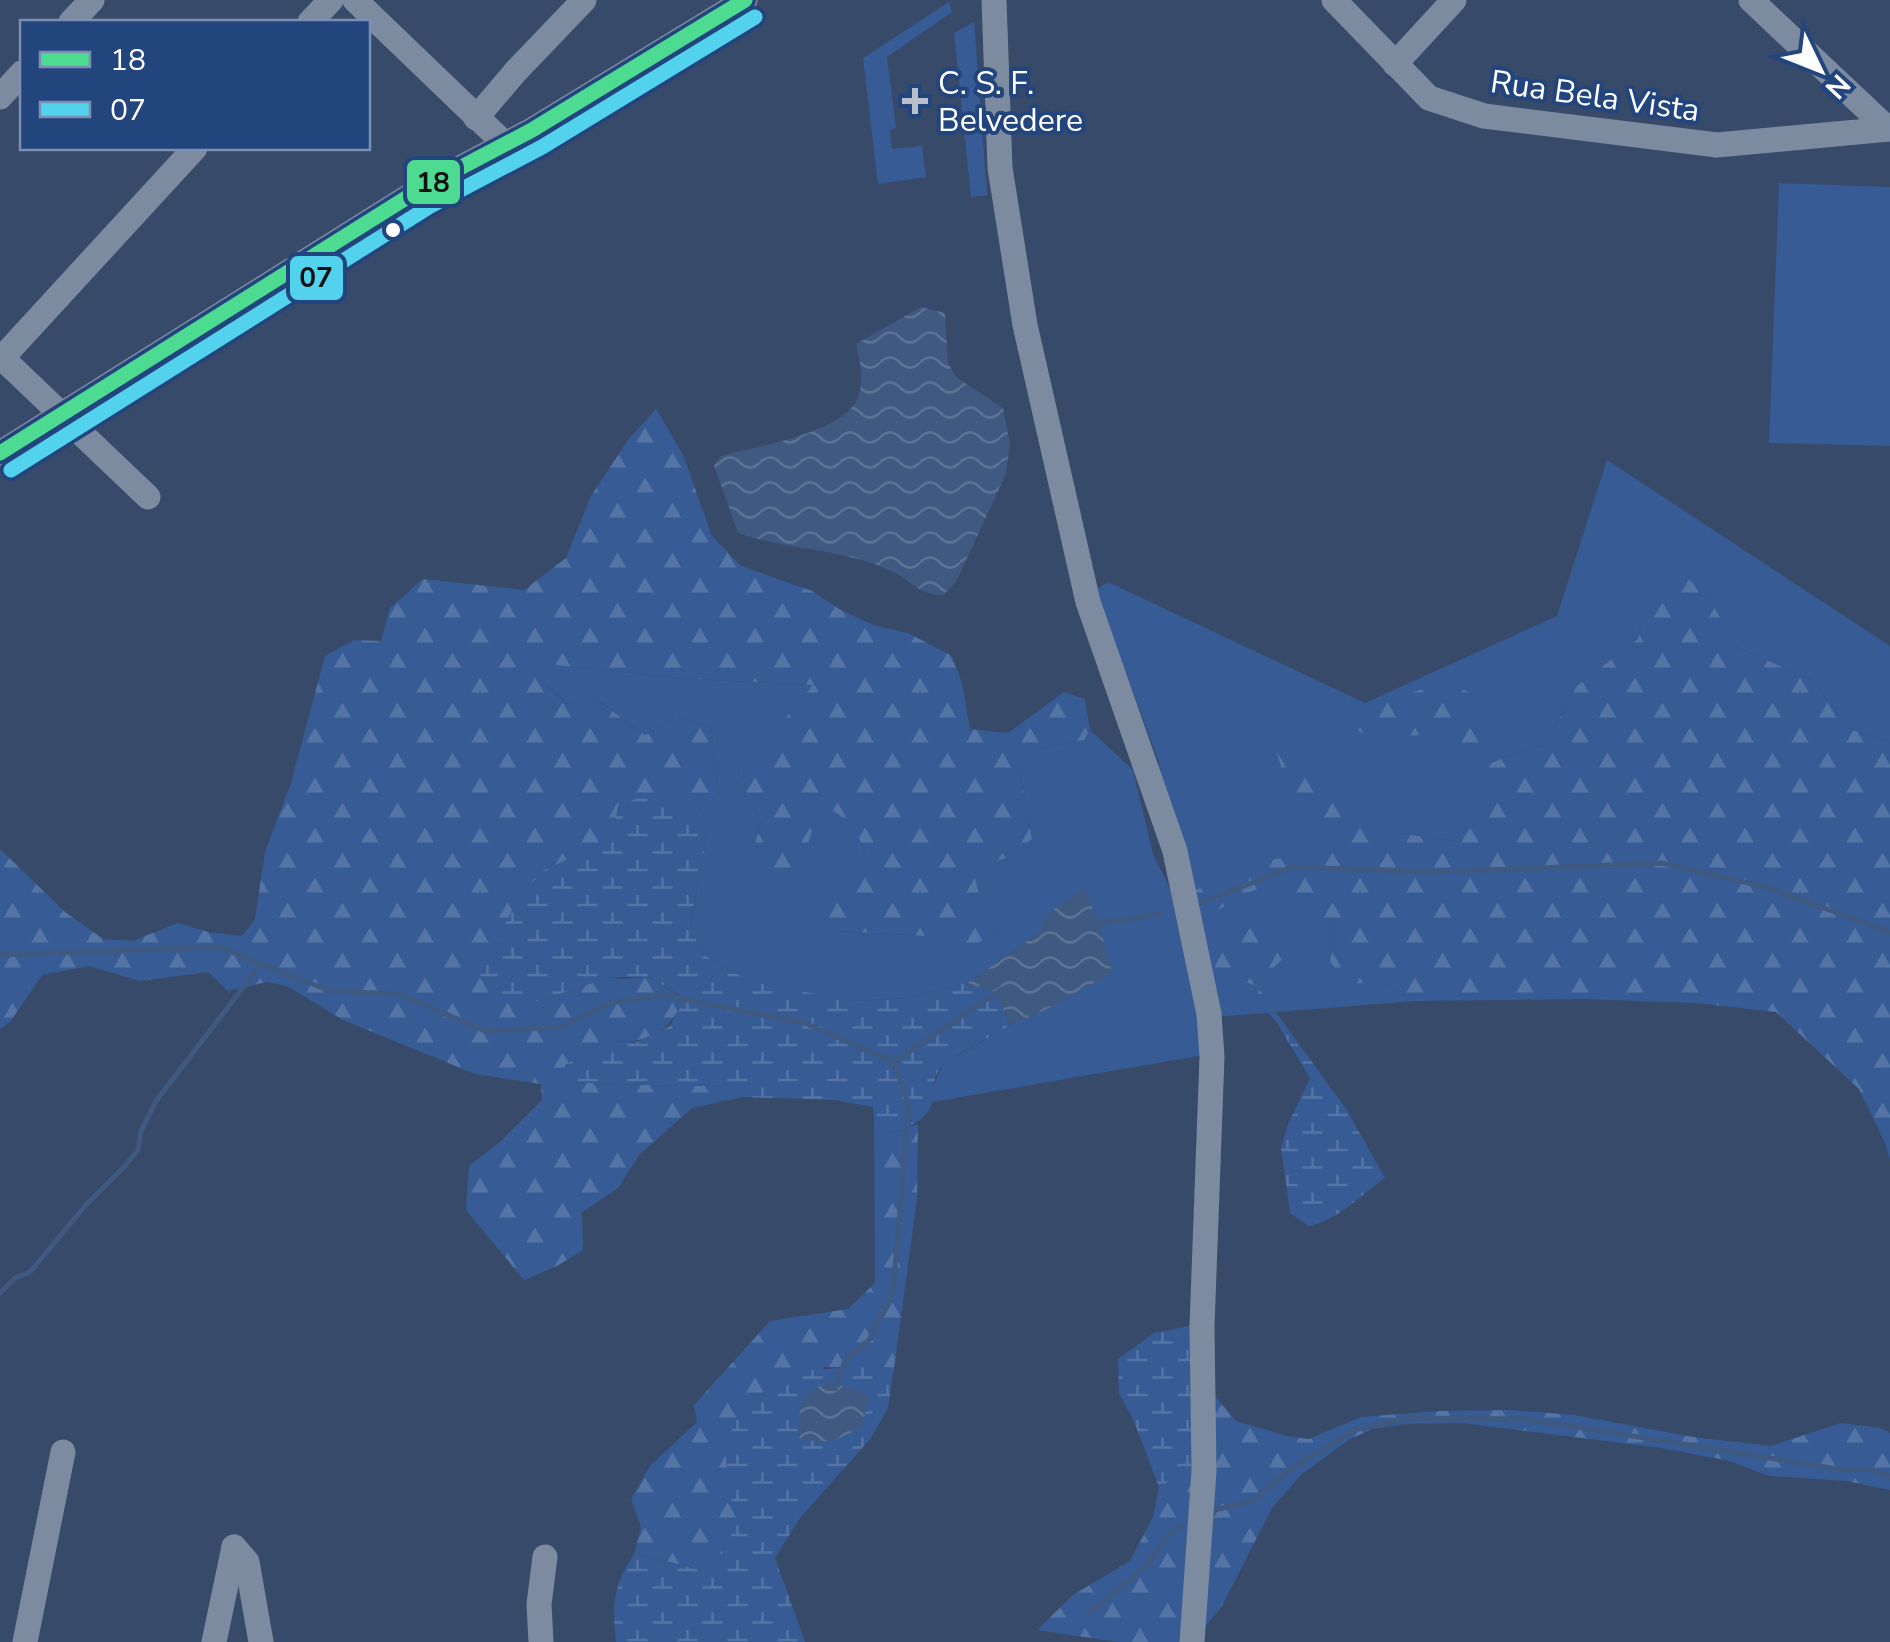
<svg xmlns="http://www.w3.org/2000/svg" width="1890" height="1642" viewBox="0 0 1890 1642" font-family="'Nunito Sans',sans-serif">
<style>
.green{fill:#365b95}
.forest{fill:url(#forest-firs)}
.wetland{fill:url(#wetland-marsh)}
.water{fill:url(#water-waves)}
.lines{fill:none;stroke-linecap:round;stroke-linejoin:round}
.stream{stroke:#3f5981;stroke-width:5}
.minor{stroke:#7d8ba0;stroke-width:25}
.bus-1-casing{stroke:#23457e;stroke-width:22}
.bus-2-casing{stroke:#23457e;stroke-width:22}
.bus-1{stroke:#4ddb92;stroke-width:15}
.bus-2{stroke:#53d2ee;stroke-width:15}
.poi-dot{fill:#b9c0ca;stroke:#23457e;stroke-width:4}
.bus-dot{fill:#fff;stroke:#23457e;stroke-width:4}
.labels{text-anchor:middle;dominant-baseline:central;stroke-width:8;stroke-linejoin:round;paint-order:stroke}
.poi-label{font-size:32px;fill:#fff;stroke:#23457e;text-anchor:start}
.street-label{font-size:32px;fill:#fff;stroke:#23457e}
.line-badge{stroke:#23457e;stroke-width:4}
.pale-badge-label{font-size:28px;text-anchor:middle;font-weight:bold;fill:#111}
</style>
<defs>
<pattern id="forest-firs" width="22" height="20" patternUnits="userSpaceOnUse" patternTransform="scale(2.5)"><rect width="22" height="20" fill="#365b95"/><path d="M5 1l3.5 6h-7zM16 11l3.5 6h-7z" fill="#5474a5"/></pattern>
<pattern id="wetland-marsh" width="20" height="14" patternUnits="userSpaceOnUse" patternTransform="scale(2.5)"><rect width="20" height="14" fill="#365b95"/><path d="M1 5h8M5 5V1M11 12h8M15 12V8" fill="none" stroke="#5474a5"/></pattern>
<pattern id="water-waves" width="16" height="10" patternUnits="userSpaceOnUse" patternTransform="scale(2.5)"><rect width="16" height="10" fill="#3f5981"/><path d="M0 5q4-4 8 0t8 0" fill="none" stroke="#5c7294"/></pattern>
</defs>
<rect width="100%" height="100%" fill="#384a69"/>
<g class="green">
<path d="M 949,2 L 952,12 L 887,57 L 896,128 L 890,130 L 892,149 L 922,146 L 926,177 L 878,184 L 863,58 Z"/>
<path d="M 974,22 L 987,195 L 971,197 L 954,33 Z"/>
<path d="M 1779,183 L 1890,187 L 1890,446 L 1769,443 Z"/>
<path d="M 1607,460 L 1890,646 L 1890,743 L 1850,729 L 1812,680 L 1737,647 L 1704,589 L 1643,613 L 1638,639 L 1577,686 L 1543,746 L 1502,758 L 1476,773 L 1500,797 L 1489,812 L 1453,841 L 1397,833 L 1330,797 L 1298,749 L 1332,839 L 1283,902 L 1333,924 L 1330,961 L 1381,982 L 1415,1001 L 1202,1018 L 1204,1055 L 933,1102 L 933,1087 L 943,1064 L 1010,1025 L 1045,1010 L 1111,973 L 1084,890 L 1065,902 L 1040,932 L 969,982 L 906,998 L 854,1001 L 783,991 L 751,982 L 702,954 L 690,926 L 707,835 L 695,813 L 719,796 L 711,727 L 676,717 L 645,735 L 597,699 L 568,704 L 542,681 L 555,665 L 691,679 L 814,685 L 743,769 L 745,794 L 761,822 L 756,837 L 820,802 C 843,816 862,830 865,858 L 838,885 L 836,931 L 925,936 L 971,946 L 997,931 L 980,897 L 971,867 L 1010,857 L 1032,839 L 1019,768 L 1038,748 L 1084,740 L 1090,730 L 1133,770 L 1153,854 L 1171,891 L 1162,852 L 1159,762 L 1095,590 L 1108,582 L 1365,703 L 1557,616 Z"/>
</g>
<g class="forest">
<path d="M 656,409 L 683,455 L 712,536 L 741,566 L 812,591 L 839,609 L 873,625 L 908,633 L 952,656 L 962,683 L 970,729 L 1008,733 L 1064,692 L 1085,699 L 1090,730 L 1084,740 L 1038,748 L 1019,768 L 1032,839 L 1010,857 L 972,868 L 980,897 L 997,931 L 971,947 L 925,936 L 836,931 L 823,910 L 838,885 L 865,858 C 862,831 843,816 821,803 L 801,865 L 782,879 L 745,878 L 761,822 L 745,794 L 743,769 L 813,685 L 691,679 L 555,665 L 542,681 L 567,704 L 596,699 L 645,735 L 676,717 L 711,727 L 719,796 L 695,813 L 659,790 L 612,838 L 585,852 L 497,941 L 480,975 L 539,1001 L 610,977 L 621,979 L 650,977 L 685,1000 C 663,1038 648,1042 605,1042 L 566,1082 L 674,1086 L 737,1085 L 743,1097 L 692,1108 L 639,1155 L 618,1188 L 582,1212 L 583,1250 L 557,1266 L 524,1280 L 466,1210 L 469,1166 L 500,1142 L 542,1100 L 541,1084 L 475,1074 L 343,1020 L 287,986 L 267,982 L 228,991 L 208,972 L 140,981 L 89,966 L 42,975 L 10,1022 L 0,1029 L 0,849 L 65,912 L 103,939 L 132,941 L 178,923 L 208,932 L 242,936 L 255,919 L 265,852 L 291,783 L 325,656 L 354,640 L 381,641 L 390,608 L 423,579 L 524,590 L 566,558 L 591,496 L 628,440 Z"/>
<path d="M 1666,567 L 1704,589 L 1737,647 L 1812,680 L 1850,729 L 1890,743 L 1890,1160 L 1885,1143 L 1859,1089 L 1776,1012 L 1696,1003 L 1584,999 L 1415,1001 L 1381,982 L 1347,984 L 1330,961 L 1333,924 L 1288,924 L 1283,902 L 1299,879 C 1281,882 1261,886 1244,895 C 1225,905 1215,914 1193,922 L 1173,897 L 1216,883 L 1233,870 L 1264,861 L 1290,857 L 1310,867 L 1332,839 L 1284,778 L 1275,745 L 1298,748 L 1331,797 L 1397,833 L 1453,841 L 1489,812 L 1500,797 L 1475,772 L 1502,758 L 1543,746 L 1577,686 L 1638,639 L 1643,613 Z"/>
<path d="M 1453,684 L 1468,692 L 1485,715 L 1479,744 L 1459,750 L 1421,735 L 1371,738 L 1353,728 L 1348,716 C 1383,707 1417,685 1453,684 Z"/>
<path d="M 1248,927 L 1266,930 L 1289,951 C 1279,965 1266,971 1257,986 L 1239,980 L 1223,981 L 1215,967 L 1220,954 Z"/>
<path d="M 874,1117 L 893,1133 L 918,1124 L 917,1199 L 894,1368 L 824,1367 L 729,1494 L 739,1521 L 720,1554 L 700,1569 L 634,1554 L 641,1527 L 631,1499 L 650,1466 L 697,1422 L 694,1405 L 770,1321 L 848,1309 L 875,1283 Z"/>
<path d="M 1195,1325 L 1212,1393 L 1236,1421 L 1291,1437 L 1309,1439 L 1361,1417 L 1439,1411 L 1511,1410 L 1574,1415 L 1693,1437 L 1770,1446 L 1841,1423 L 1880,1428 L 1890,1433 L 1890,1490 L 1847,1481 L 1769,1476 L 1730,1461 L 1661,1448 L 1462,1423 L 1404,1424 L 1373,1429 L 1350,1439 L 1302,1474 L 1272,1508 L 1223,1604 L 1193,1642 L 1119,1642 L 1037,1630 L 1073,1595 L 1130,1561 L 1153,1517 L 1159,1487 L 1191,1468 Z"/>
</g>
<g class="wetland">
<path d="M 659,790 L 695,813 L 707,835 L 690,925 L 702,954 L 751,982 L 854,1001 L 906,998 L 969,982 L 968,988 L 982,986 L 996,993 L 1010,1025 C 992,1037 963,1050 947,1062 C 916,1086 959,1110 893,1133 L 874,1117 L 873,1107 L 835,1100 L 743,1097 L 736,1085 L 675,1086 L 566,1082 L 565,1065 L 605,1042 L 637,1042 L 670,1026 L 685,999 L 650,977 L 610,977 L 539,1001 L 505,1000 L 488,991 L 480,975 L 518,898 L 543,871 L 612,838 L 618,806 Z"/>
<path d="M 1257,986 L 1346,1109 L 1385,1178 C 1360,1195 1339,1220 1309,1226 L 1290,1213 L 1281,1148 L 1288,1124 L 1310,1078 L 1277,1023 L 1259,1002 Z"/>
<path d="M 1195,1325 L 1191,1469 L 1159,1487 L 1133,1419 L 1119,1394 L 1118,1359 L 1154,1333 Z"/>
<path d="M 863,1366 L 894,1368 L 888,1408 L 871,1438 L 800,1518 L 775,1558 L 805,1642 L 616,1642 C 612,1604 613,1586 634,1554 L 699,1569 L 720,1554 L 739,1521 L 729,1494 L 725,1448 L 740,1408 L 792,1372 Z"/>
</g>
<g class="water">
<path d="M 921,307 L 945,313 L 948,363 L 956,377 L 1003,408 L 1010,444 L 1006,474 L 956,582 L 943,595 C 918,594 916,584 895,573 C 846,548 790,551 738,533 L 714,465 L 721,456 C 755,446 842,434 857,399 C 865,381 860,362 856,344 Z"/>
<path d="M 1084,889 L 1099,923 L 1112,973 L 1045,1010 L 1010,1025 L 996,993 L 982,986 L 967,989 L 969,982 L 1040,932 L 1044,916 Z"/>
<path d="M 823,1384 L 836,1384 L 869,1396 L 862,1426 C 840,1441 824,1445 799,1438 C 797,1413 800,1396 823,1384 Z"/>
</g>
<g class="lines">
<g class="stream">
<path d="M 1195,905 L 1293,867 L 1436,872 L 1662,863 L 1766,887 L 1890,932"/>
<path d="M 1093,927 L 1099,923 L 1162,914"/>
<path d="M 0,955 L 219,947 L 330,991 L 400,994 L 485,1031 L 561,1027 L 610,1003 L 662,995 L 805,1023 L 894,1062 L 1002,989"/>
<path d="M 0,1293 L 15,1278 L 30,1272 L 85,1206 L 123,1168 L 138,1150 L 141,1131 L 156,1101 L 261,964"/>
<path d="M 835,1389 L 845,1361 L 869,1340 L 893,1291 L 909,1105 L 894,1063"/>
<path d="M 1207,1512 L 1254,1500 L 1286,1472 L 1354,1430 L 1407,1418 L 1526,1419 L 1844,1470 L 1870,1469 L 1890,1477"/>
<path d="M 1088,1614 L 1146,1566 L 1170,1533 L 1181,1526"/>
</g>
<g class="minor">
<path d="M 355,0 L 506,145"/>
<path d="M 994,0 L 1000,168 L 1025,325 L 1088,602 L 1175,851 L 1209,1014 L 1212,1057 L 1202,1326 L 1204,1471 L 1192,1642"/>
<path d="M 1334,0 L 1429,98 L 1484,116 L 1717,145 L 1890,129"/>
<path d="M 1751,0 L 1888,129"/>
<path d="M 71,22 L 92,0"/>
<path d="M 310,22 L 331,0"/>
<path d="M 1395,64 L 1454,0"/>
<path d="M 0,97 L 22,73"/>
<path d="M 476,118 L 516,71 L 584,0"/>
<path d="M 0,356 L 148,497"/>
<path d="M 2,358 L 195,148"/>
<path d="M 0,453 L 422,188 L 532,130 L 745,0"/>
<path d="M 234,1547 L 247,1562 L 261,1642"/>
<path d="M 25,1642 L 63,1452"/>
<path d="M 214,1642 L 234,1547"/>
<path d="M 541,1642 L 539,1604 L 545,1557"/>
</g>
<defs>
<path id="bus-1" d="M 0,453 L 422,188 L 532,130 L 745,0"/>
<path id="bus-2" d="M 11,470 L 432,205 L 542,147 L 755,17"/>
</defs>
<use href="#bus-1" class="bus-1-casing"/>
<use href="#bus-2" class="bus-2-casing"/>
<use href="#bus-1" class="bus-1"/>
<use href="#bus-2" class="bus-2"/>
</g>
<path class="poi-dot" d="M910 86h10v10h10v10h-10v10h-10v-10h-10v-10h10z"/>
<circle class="bus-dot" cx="393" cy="230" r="9"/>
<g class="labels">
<g class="poi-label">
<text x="938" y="83">C. S. F.<tspan x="938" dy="37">Belvedere</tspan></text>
</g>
<g class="street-label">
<text transform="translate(1595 96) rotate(8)">Rua Bela Vista</text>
</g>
</g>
<g class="line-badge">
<rect x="405" y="158" width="57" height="48" rx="10" fill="#4ddb92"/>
<rect x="288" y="254" width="57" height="48" rx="10" fill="#53d2ee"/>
</g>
<g class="pale-badge-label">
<text x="433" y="192">18</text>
<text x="316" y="287">07</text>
</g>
<rect x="20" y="20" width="350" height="130" fill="#23457e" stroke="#7b8fb2" stroke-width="2.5"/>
<rect x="40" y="52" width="50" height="15" fill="#4ddb92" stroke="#7b8fb2" stroke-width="2.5"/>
<text x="110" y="70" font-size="30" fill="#ffffff">18</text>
<rect x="40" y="102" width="50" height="15" fill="#53d2ee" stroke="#7b8fb2" stroke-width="2.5"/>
<text x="110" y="120" font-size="30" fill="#ffffff">07</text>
<g transform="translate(1820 70) rotate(133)" stroke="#23457e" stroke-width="8" paint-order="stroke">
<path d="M0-8L18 38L0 25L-18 38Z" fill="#ffffff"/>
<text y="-15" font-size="28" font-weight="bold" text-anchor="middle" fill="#ffffff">N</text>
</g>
</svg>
